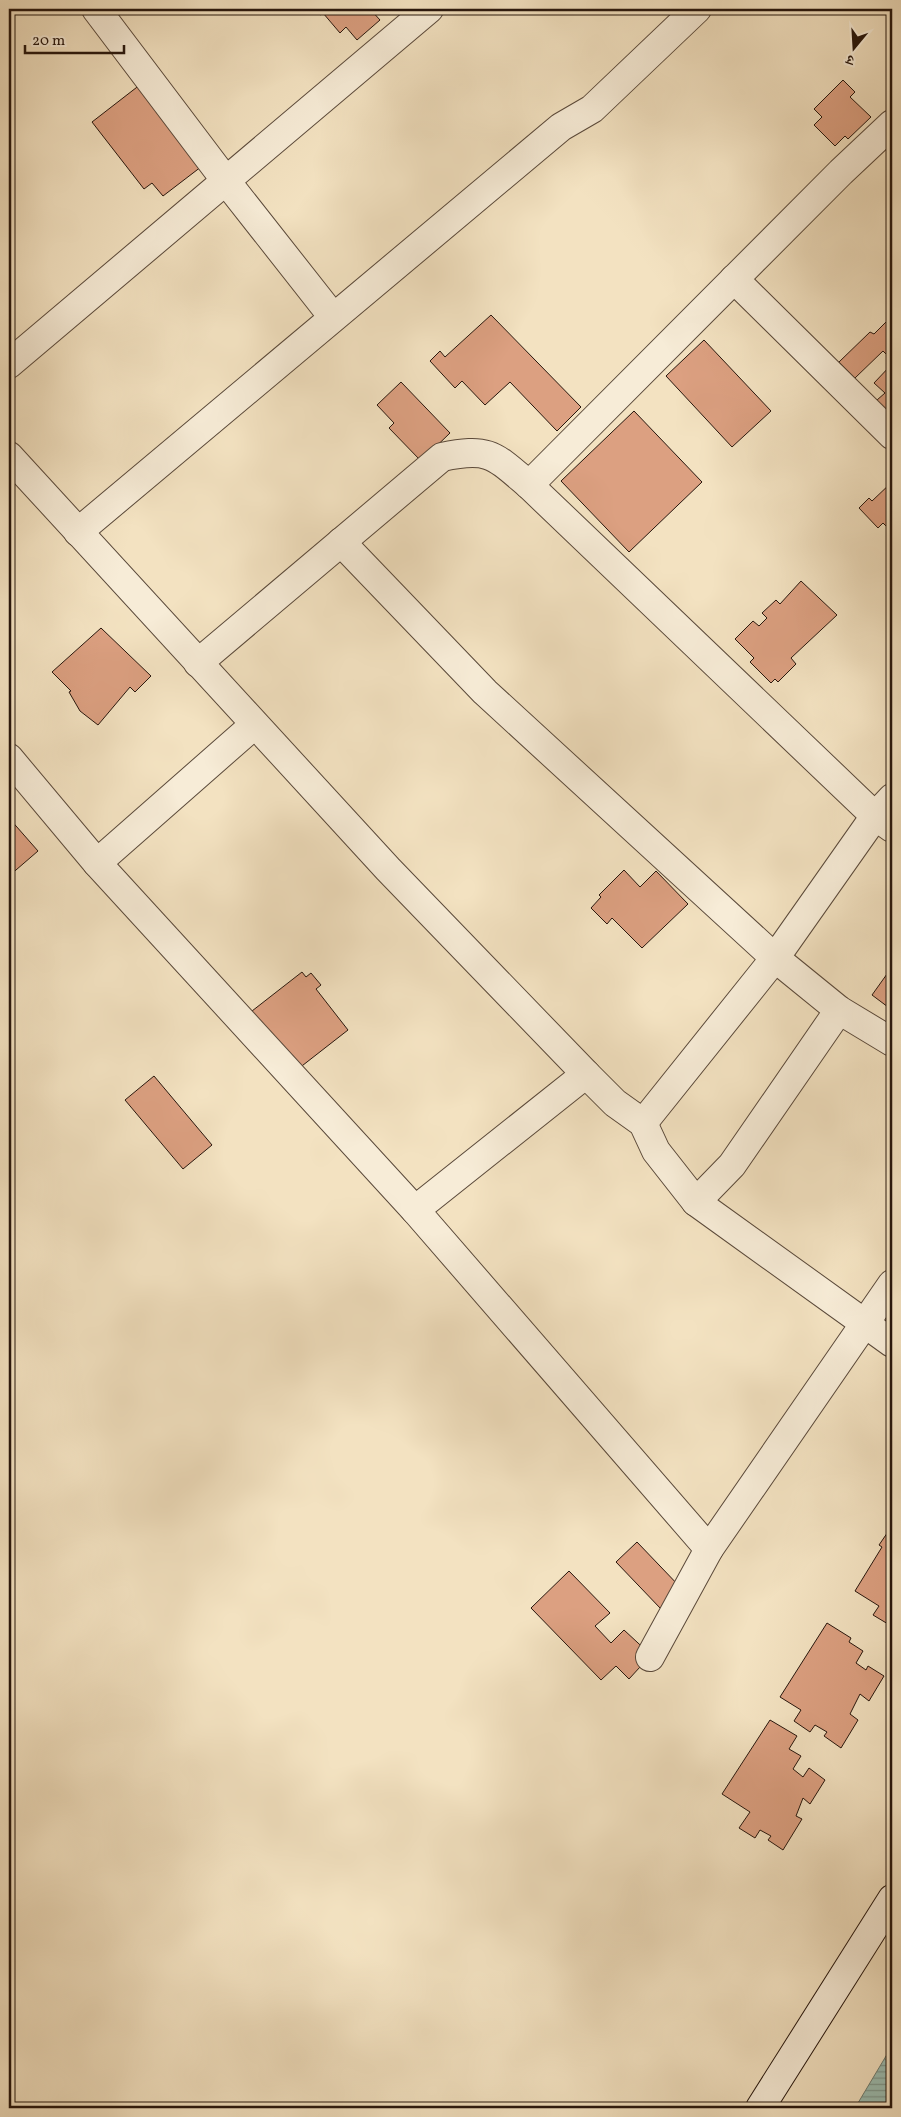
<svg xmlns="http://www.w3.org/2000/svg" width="901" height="2117" viewBox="0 0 901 2117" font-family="Vollkorn,'Noto Serif Devanagari',serif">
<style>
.water{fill:url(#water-rules);stroke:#6d7b70}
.building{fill:#dca081;stroke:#27160d}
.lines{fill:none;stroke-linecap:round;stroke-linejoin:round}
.street-casing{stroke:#5a493a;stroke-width:30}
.secondary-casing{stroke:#27160d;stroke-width:30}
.street{stroke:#f7ecd7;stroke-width:28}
.secondary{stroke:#f7ecd7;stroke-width:28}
</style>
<defs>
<pattern id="water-rules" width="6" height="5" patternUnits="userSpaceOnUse" patternTransform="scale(1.25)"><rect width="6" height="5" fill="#9bbeb2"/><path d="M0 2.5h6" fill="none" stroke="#7e998f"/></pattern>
</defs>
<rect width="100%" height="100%" fill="#f3e2c1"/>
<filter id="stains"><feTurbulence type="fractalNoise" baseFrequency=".004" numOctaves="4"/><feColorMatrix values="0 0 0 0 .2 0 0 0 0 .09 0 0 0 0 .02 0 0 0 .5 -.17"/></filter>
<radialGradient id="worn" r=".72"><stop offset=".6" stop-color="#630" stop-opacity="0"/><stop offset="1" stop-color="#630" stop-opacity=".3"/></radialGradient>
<path class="water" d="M 892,2046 L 892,2108 L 855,2108 Z"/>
<g class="building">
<path d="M 315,9 L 370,9 L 380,20 L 357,40 L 346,27 L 340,33 L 323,13 L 320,15 Z"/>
<path d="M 843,80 L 855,92 L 850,97 L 871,117 L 848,139 L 845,136 L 835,146 L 814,125 L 822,117 L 814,109 Z"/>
<path d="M 141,84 L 210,160 L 163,196 L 152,183 L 144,189 L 92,122 Z"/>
<path d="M 491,315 L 581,407 L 557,431 L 510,382 L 485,405 L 462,381 L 455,388 L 430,361 L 440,351 L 445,357 Z"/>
<path d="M 892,316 L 892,360 L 883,351 L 855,378 L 839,362 L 870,332 L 874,334 Z"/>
<path d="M 704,340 L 771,411 L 732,447 L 666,376 Z"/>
<path d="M 892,364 L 892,416 L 877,400 L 885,393 L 874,383 Z"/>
<path d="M 401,382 L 450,433 L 421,461 L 389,428 L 394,423 L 377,405 Z"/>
<path d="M 634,411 L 702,482 L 629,552 L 561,481 Z"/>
<path d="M 892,482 L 892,532 L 883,523 L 878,528 L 859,508 L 869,498 L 872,501 Z"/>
<path d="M 801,581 L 837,615 L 791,658 L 796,664 L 778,682 L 775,679 L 771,683 L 750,662 L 754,658 L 735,639 L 753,621 L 759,626 L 767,618 L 762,613 L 776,600 L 780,604 Z"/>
<path d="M 101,628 L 151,676 L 135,692 L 130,687 L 98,725 L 80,711 L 69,692 L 71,691 L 52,672 Z"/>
<path d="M 9,818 L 38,851 L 9,876 Z"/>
<path d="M 624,870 L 640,887 L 656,871 L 688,904 L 642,948 L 612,918 L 607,924 L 591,908 L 601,897 L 599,895 Z"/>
<path d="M 892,967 L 892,1001 L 888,1007 L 872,995 Z"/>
<path d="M 302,972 L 306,977 L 311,973 L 321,985 L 316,989 L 348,1030 L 298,1069 L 252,1011 Z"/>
<path d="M 154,1076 L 212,1145 L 183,1169 L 125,1100 Z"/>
<path d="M 892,1526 L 892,1617 L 888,1624 L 873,1615 L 879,1606 L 855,1591 L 882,1547 L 879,1545 Z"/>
<path d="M 637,1542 L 682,1589 L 661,1609 L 616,1562 Z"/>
<path d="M 569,1571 L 610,1613 L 595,1626 L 611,1643 L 624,1630 L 651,1655 L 629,1679 L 616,1666 L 601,1680 L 531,1608 Z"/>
<path d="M 827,1623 L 851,1638 L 849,1642 L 863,1651 L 856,1663 L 866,1670 L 868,1666 L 884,1676 L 869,1701 L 860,1694 L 850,1714 L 858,1720 L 841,1748 L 824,1736 L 827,1732 L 815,1725 L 810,1732 L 794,1721 L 801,1710 L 780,1697 Z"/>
<path d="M 770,1720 L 797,1736 L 789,1749 L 801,1756 L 793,1769 L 803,1777 L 809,1768 L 825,1780 L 810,1804 L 803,1798 L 796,1816 L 802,1819 L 783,1850 L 768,1840 L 771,1836 L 760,1830 L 755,1838 L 739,1828 L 750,1812 L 722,1794 Z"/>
</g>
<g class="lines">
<defs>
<g id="street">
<path d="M 96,9 L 226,181 L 333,317"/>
<path d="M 734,279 L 892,435"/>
<path d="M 9,364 L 429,9"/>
<path d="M 9,456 L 388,869 L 586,1074 L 415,1210 L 709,1549"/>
<path d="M 529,485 L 841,172 L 892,124"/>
<path d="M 78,532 L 561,127 L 592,109 L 697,9"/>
<path d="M 341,542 L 485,692 L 775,958 L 839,1010 L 892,1042"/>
<path d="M 198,663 L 442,457 C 489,447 494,455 529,485 L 875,816 L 892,828"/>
<path d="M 9,758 L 97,863 L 415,1210"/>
<path d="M 97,863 L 254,725"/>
<path d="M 586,1074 L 615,1103 L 643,1123 L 656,1151 L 696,1202 L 892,1343"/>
<path d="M 643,1123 L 775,958 L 875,816 L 892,798"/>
<path d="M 696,1202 L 732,1165 L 839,1010"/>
<path d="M 650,1657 L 709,1549 L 892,1284"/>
</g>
<path id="secondary" d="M 760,2108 L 892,1899"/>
</defs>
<use href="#street" class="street-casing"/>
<use href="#secondary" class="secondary-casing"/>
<use href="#street" class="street"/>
<use href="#secondary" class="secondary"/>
</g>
<rect width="901" height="2117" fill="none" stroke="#f3e2c1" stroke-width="30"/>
<rect x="10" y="10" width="881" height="2097" fill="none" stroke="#27160d" stroke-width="2.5"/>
<rect x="15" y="15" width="871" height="2087" fill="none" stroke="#27160d"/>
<g transform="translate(854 48) rotate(198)" stroke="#f7ecd7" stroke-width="4" paint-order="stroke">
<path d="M0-4L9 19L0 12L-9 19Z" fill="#27160d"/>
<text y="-8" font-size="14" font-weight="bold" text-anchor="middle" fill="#27160d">उ</text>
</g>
<path d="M25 45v8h99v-8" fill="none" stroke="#27160d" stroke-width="2.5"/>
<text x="32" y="45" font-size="15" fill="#27160d" stroke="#f7ecd7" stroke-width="4" paint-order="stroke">20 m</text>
<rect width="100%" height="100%" filter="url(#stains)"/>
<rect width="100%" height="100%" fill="url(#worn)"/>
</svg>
